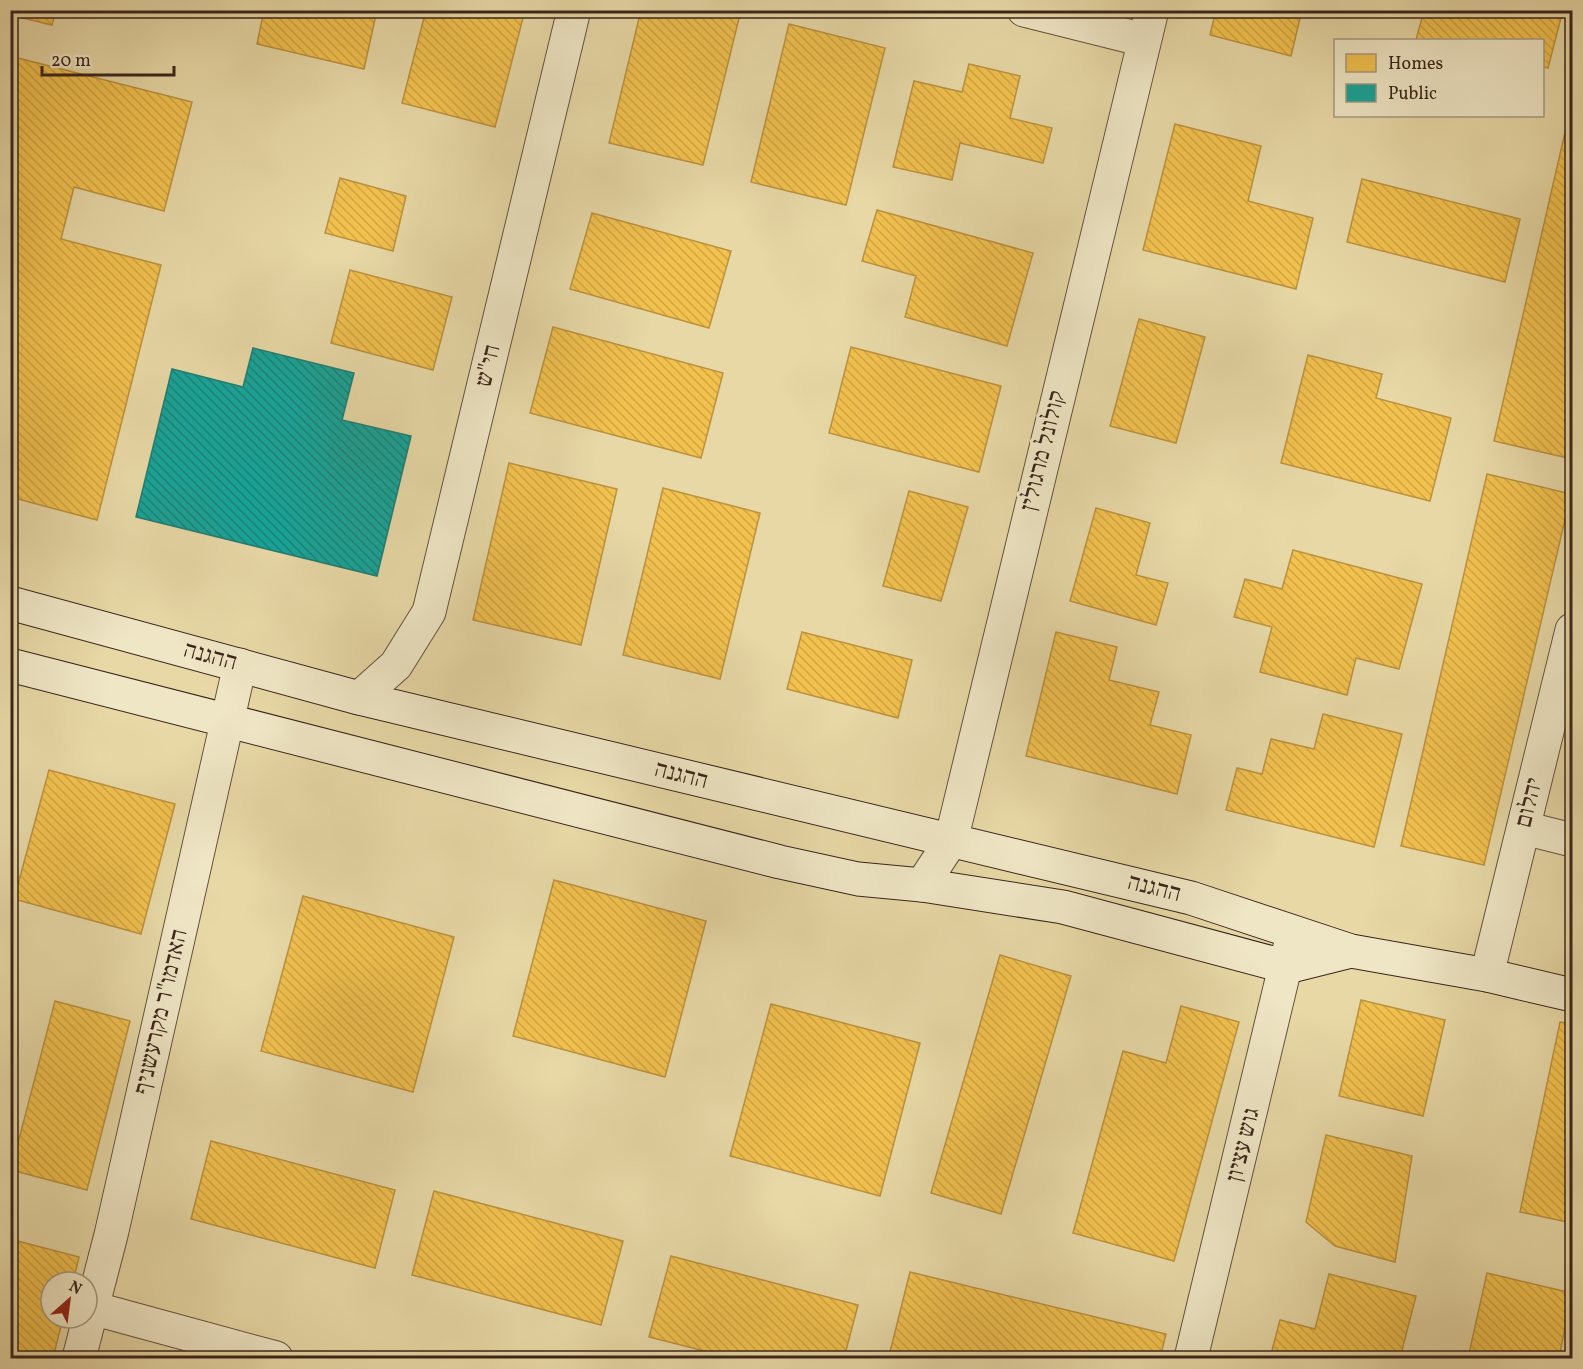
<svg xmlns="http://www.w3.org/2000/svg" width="1583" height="1369" viewBox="0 0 1583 1369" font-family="Vollkorn,'Frank Ruhl Libre',serif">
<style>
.homes{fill:url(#homes-back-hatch);stroke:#bb923f;stroke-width:1.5}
.public{fill:url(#public-back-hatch);stroke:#227d72;stroke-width:1.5}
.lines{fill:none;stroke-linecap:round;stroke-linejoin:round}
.street-casing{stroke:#65523e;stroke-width:35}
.secondary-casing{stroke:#3a251b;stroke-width:35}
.street{stroke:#efe6c5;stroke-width:33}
.secondary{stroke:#efe6c5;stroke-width:33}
.labels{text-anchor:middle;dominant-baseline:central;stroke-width:6;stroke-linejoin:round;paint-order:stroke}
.street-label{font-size:24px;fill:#3a251b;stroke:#efe6c5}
</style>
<defs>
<pattern id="homes-back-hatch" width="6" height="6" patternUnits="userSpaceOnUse" patternTransform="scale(1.5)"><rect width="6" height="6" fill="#f2c14e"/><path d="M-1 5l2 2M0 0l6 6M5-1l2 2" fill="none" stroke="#d0a644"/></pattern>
<pattern id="public-back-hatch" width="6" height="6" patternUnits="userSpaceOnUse" patternTransform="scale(1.5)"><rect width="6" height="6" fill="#17a398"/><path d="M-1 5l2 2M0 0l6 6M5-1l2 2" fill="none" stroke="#16857b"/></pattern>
</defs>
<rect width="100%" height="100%" fill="#e7d8a6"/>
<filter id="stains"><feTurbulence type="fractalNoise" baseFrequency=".00333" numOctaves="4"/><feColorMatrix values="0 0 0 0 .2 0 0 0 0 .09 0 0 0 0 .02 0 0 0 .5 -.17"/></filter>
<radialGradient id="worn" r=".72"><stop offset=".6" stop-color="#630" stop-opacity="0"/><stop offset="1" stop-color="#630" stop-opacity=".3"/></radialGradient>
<g class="homes">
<path d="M 10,10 L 56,10 L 52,25 L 10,15 Z"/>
<path d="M 264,10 L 377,10 L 364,69 L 257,44 Z"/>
<path d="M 426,10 L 525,10 L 495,127 L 402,103 Z"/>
<path d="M 641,10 L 741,10 L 703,165 L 609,143 Z"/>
<path d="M 1216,10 L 1302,10 L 1291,56 L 1210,35 Z"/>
<path d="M 1424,10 L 1563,10 L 1548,68 L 1542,66 L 1542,40 L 1416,40 Z"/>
<path d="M 789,24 L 885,48 L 846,205 L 751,182 Z"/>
<path d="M 10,56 L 192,102 L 164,211 L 74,187 L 61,239 L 161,265 L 97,520 L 10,497 Z"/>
<path d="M 969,64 L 1020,76 L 1010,118 L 1052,128 L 1043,163 L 960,143 L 952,180 L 893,167 L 914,81 L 962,92 Z"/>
<path d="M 1572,102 L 1572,459 L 1494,441 Z"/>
<path d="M 1175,124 L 1261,146 L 1248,201 L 1313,218 L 1296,289 L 1143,250 Z"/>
<path d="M 340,178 L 406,196 L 393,251 L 325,233 Z"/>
<path d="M 1362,179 L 1520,219 L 1505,282 L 1347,242 Z"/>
<path d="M 877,210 L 1033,253 L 1007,346 L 905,317 L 916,276 L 862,261 Z"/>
<path d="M 592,213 L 731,251 L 709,328 L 570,289 Z"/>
<path d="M 350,270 L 452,297 L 433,370 L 331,343 Z"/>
<path d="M 1139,319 L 1205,337 L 1176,443 L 1110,426 Z"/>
<path d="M 553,327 L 723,373 L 701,458 L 530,413 Z"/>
<path d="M 851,347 L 1001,386 L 979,472 L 829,433 Z"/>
<path d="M 1308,355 L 1382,374 L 1376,398 L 1451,418 L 1430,501 L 1281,463 Z"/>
<path d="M 509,463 L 617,489 L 581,645 L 473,620 Z"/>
<path d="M 1487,474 L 1571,494 L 1484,865 L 1401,846 Z"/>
<path d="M 663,488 L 760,513 L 720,679 L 623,655 Z"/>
<path d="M 909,491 L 968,507 L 941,601 L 883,586 Z"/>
<path d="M 1096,508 L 1150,523 L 1136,575 L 1168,583 L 1156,625 L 1070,601 Z"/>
<path d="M 1293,550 L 1422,584 L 1399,669 L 1356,658 L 1347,695 L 1260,672 L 1272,627 L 1234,617 L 1245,579 L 1282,589 Z"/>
<path d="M 802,632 L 912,660 L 898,718 L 787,689 Z"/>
<path d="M 1056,632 L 1117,647 L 1109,680 L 1159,692 L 1150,725 L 1191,735 L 1177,794 L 1026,756 Z"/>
<path d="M 1323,714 L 1402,734 L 1374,847 L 1226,810 L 1237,768 L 1262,774 L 1271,739 L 1314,749 Z"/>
<path d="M 49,770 L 175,804 L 141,934 L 14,899 Z"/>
<path d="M 554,880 L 706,921 L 665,1077 L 513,1036 Z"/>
<path d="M 303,896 L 454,937 L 413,1092 L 261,1051 Z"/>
<path d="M 1000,955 L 1071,976 L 1001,1214 L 931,1193 Z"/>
<path d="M 1361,1000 L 1445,1020 L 1423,1116 L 1339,1096 Z"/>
<path d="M 55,1001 L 130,1021 L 87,1190 L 11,1170 Z"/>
<path d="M 771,1004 L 920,1043 L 880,1196 L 730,1156 Z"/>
<path d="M 1181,1006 L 1239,1022 L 1174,1261 L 1073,1233 L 1123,1051 L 1166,1063 Z"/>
<path d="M 1560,1022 L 1572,1024 L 1572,1223 L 1520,1212 Z"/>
<path d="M 1326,1135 L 1412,1156 L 1395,1262 L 1335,1246 L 1306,1222 Z"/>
<path d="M 211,1141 L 395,1190 L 375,1268 L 191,1219 Z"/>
<path d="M 434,1191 L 623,1241 L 601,1325 L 412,1275 Z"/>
<path d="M 10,1239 L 79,1257 L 73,1282 L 51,1282 L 51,1318 L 63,1318 L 53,1358 L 10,1358 Z"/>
<path d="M 671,1256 L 858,1305 L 844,1358 L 732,1358 L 649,1337 Z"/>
<path d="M 910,1272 L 1166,1334 L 1160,1358 L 916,1358 L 890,1352 Z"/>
<path d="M 1487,1273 L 1572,1293 L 1559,1358 L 1468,1358 Z"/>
<path d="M 1329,1274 L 1416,1296 L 1400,1358 L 1270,1358 L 1280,1320 L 1315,1329 Z"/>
</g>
<path class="public" d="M 253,348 L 354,373 L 342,420 L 411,436 L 377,576 L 136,517 L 172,369 L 243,387 Z"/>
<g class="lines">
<defs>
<g id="street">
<path d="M 1024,10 L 1144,40"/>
<path d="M 359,698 L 396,665 L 429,612 L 574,10"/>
<path d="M 1524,828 L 1572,840"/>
<path d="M 922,885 L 951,841 L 1152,10"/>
<path d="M 1487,975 L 1572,630"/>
<path d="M 92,1308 L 276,1358"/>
<path d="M 79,1358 L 111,1235 L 240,665"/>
<path d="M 1191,1358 L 1292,938"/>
</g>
<g id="secondary">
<path d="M 10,603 L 359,698 L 1191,898 L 1351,951 L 1487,975 L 1572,995"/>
<path d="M 10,665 L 780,862 L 858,879 L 922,885 L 1063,907 L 1287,967 L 1351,951"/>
</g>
</defs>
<use href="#street" class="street-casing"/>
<use href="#secondary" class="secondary-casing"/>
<use href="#street" class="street"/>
<use href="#secondary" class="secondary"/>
</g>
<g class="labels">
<g class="street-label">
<text transform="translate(489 366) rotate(-77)">חי"ש</text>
<text transform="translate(1044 451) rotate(-76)">קולונל מרגולין</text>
<text transform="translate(210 657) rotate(15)">ההגנה</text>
<text transform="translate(681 776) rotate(14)">ההגנה</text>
<text transform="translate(1530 803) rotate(-76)">יהלום</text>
<text transform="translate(1154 889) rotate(14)">ההגנה</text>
<text transform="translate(162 1012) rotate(-77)">האדמו"ר מקרעשניף</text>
<text transform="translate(1244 1145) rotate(-76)">גוש עציון</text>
</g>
</g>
<rect width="1583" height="1369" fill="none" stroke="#e7d8a6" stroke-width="36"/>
<rect x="12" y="12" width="1559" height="1345" fill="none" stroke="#3a251b" stroke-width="3"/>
<rect x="18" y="18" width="1547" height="1333" fill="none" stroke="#3a251b" stroke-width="1.5"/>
<rect x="1334" y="39" width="210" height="78" fill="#efe6c5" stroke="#a79981" stroke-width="1.5"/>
<rect x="1346" y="54" width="30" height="18" fill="#f2c14e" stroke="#a79981" stroke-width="1.5"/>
<text x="1388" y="69" font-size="18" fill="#3a251b">Homes</text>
<rect x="1346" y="84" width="30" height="18" fill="#17a398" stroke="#a79981" stroke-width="1.5"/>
<text x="1388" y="99" font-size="18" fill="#3a251b">Public</text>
<g transform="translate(69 1300) rotate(28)"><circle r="28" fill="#efe6c5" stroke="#a79981" stroke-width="1.5"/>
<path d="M0-4.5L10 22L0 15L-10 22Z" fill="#8f2418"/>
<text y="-9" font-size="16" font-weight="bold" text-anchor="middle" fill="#3a251b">N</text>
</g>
<path d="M42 66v9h132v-9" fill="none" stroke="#3a251b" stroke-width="3"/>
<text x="51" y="66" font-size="18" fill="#3a251b" stroke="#efe6c5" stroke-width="4.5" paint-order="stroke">20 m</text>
<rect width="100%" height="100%" filter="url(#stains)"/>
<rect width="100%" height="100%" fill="url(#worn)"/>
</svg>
